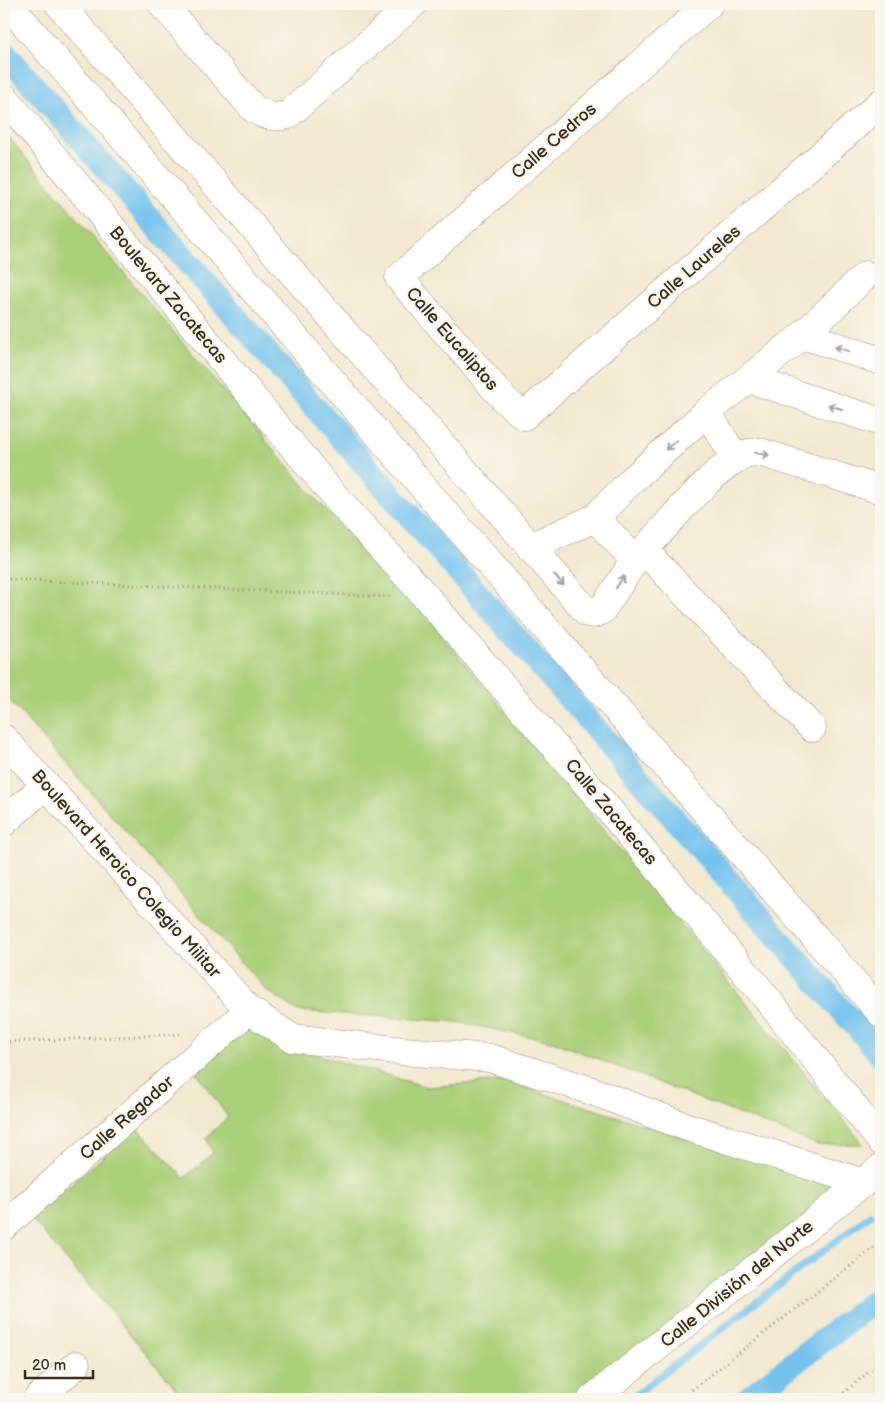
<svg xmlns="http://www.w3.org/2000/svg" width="885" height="1403" viewBox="0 0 885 1403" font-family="'Balsamiq Sans',sans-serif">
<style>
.green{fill:#aacf79;stroke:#727c4c}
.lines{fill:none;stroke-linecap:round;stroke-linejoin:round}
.stream{stroke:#74c2ee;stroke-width:7}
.canal{stroke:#74c2ee;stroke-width:24}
.minor-casing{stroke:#968976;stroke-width:29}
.path{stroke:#968976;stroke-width:3;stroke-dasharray:1 4;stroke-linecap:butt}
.minor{stroke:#fff;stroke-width:28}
.oneway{stroke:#a79f9a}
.labels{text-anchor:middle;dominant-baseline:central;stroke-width:4.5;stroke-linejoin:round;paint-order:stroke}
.street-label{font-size:18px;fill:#3b2a1e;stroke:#fbf7ec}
</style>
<rect width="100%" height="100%" fill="#fbf7ec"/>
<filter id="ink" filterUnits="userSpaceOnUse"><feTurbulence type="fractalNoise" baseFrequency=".02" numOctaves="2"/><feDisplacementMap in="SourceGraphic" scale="10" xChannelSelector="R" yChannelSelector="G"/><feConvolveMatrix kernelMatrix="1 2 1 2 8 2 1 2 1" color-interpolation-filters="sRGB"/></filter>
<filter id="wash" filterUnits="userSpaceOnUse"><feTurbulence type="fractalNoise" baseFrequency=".0096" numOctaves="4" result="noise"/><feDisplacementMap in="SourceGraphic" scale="20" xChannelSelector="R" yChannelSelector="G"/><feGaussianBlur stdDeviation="1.12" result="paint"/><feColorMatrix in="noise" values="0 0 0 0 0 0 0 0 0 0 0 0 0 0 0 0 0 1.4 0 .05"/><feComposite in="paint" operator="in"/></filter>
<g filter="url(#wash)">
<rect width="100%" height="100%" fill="#f2e8cf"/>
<g class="green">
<path d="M 4,132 L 313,496 L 430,621 L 863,1144 L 818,1145 L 552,1041 L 457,1022 L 298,1011 L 266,990 L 4,694 Z"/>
<path d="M 250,1025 L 301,1050 L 427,1087 L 504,1081 L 842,1187 L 571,1399 L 185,1399 L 31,1218 L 137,1128 L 184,1178 L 213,1153 L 206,1138 L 228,1117 L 196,1072 Z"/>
</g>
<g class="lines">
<path class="stream" d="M 630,1399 L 870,1215"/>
<g class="canal">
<path d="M 4,52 L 881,1055"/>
<path d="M 747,1399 L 881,1296"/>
</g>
</g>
</g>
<g filter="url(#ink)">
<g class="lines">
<defs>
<g id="minor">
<path d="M 8,4 L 449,517 L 881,1013"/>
<path d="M 59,4 L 588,613 L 594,614 L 602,610 L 635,560 L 644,550 C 669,523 713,468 745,454 C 750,452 755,453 760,452 L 881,490"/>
<path d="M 162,4 L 254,109 C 266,117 275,118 288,115 L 413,4"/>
<path d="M 709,4 L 399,278 L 505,400 L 524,416 L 881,103"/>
<path d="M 4,97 L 331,492 L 428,599 L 604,804 L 755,984 L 881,1141"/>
<path d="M 803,335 L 881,361"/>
<path d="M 749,379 L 881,422"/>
<path d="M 707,412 L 736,459"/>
<path d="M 595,518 L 635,560"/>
<path d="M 530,547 L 595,518 L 630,482 L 707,412 L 803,335 L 866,275"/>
<path d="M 644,550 L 812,728"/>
<path d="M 4,739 L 249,1010 L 292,1038 L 403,1051 L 490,1058 L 592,1091 L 684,1126 L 864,1183"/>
<path d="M 4,822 L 46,785"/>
<path d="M 4,1226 L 249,1010"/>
<path d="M 37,1399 L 76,1365"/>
<path d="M 592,1399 L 881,1168"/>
</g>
</defs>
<use href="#minor" class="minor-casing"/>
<g class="path">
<path d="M 4,579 L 392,597"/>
<path d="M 4,1042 L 183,1034"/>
<path d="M 680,1399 L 881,1242"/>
<path d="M 836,1399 L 881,1362"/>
</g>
<use href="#minor" class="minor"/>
</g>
<defs><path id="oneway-shaft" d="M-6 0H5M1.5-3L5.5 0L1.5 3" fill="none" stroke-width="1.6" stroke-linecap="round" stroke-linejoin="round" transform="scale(1.25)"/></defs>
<g class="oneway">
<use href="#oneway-shaft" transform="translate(842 349) rotate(-162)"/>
<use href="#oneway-shaft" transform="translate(835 407) rotate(-162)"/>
<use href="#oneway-shaft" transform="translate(671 445) rotate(138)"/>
<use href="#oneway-shaft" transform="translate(762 454) rotate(9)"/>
<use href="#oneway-shaft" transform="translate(559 580) rotate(49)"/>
<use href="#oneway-shaft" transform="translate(620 582) rotate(-57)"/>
</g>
</g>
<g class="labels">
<g class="street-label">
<text transform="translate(554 141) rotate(-41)">Calle Cedros</text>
<text transform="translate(694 267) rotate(-41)">Calle Laureles</text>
<text transform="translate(168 295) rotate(50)">Boulevard Zacatecas</text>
<text transform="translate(452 339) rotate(49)">Calle Eucaliptos</text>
<text transform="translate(611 812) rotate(50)">Calle Zacatecas</text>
<text transform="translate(126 874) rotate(48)">Boulevard Heroico Colegio Militar</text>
<text transform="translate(127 1118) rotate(-41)">Calle Regador</text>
<text transform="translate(737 1284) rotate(-39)">Calle División del Norte</text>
</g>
</g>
<rect width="885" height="1403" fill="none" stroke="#fbf7ec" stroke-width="20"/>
<path d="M25 1370v8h68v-8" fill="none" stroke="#3b2a1e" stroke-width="2.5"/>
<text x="32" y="1370" font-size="15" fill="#3b2a1e" stroke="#fbf7ec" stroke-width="4" paint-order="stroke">20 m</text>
</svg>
